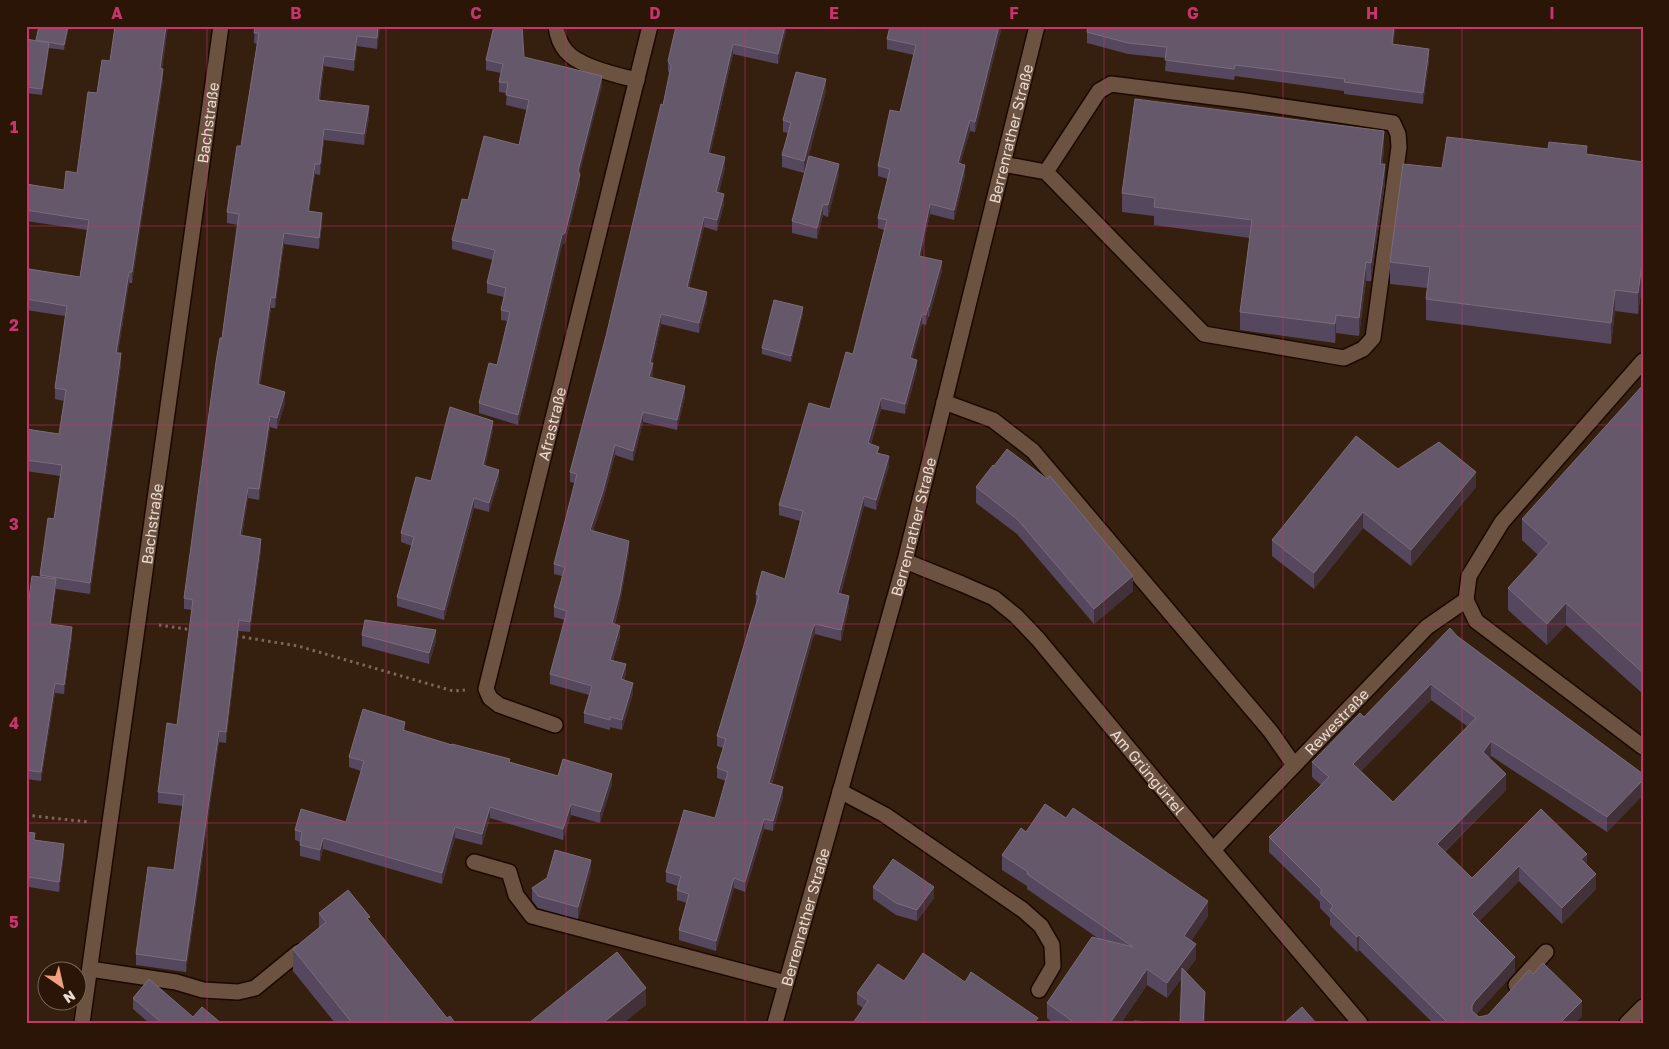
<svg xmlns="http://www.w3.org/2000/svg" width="1669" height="1049" viewBox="0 0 1669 1049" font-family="'Golos Text',sans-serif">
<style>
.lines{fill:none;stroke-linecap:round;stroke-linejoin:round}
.lane-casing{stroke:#1b0800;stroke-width:18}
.street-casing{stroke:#1b0800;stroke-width:18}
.path{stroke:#7b685a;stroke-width:3;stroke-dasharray:2.5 4;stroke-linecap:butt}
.lane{stroke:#6b5241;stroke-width:15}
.street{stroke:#6b5241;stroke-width:15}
.wall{fill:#55485e;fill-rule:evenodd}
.shaded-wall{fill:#423139}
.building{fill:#65586a;stroke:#7a6c7a;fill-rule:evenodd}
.grid{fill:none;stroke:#c8356d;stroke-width:1;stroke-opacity:0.55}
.labels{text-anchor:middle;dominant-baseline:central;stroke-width:5;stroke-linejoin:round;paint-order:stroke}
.street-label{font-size:15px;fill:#eadbd1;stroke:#2a1506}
.neatline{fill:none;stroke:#c8356d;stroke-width:2}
.grid-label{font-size:16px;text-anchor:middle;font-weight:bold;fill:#c8356d}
</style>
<rect width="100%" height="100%" fill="#351f0f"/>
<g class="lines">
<defs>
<g id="lane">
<path d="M 1003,164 L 1046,172 L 1204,334 L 1344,358 L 1363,349 L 1373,338 L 1399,147 L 1398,134 L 1393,123 L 1245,101 L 1111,84 L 1099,91 L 1046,172"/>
<path d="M 1643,361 L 1502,522 L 1469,576 L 1466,600 L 1476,621 L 1643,747"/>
<path d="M 944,402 L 993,420 L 1033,451 L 1271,732 L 1294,765"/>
<path d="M 840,791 L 885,815 L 1023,910 L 1041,926 L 1052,945 L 1053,966 L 1039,990"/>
<path d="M 474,862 L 509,872 L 516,895 L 532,916 L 786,983"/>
<path d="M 90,969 L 176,982 L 203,990 L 238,992 L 255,988 L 299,952"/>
<path d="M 1516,985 L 1546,952"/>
<path d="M 1627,1023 L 1643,1007"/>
</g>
<g id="street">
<path d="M 556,26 C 557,35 560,44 566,51 C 578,66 619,76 637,80"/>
<path id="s1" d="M 905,561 L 962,584 L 994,598 L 1016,616 L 1038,639 L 1213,850 L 1360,1023"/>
<path id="s2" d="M 555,725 L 499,705 L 490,698 L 486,689 L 650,26"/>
<path id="s3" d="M 1213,850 L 1427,627 L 1466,600"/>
<path id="s4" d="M 82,1023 L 221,26"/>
<path id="s5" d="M 775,1023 L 905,561 L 1037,26"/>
</g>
</defs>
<use href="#lane" class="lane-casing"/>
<use href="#street" class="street-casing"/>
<g class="path">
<path d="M 159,625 L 193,630"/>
<path d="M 236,636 L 298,646 L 453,691 L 465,690"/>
<path d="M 26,815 L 88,822"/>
</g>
<use href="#lane" class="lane"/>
<use href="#street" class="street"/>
</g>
<g class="wall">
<path d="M 39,26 L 69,26 L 64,50 L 49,48 L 42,95 L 26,93 L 26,39 L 36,41 Z"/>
<path d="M 115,26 L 168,26 L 162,69 L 163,80 L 132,283 L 129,283 L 118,353 L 121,364 L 90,594 L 56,589 L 51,624 L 72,637 L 64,694 L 55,693 L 41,781 L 26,779 L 26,621 L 40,577 L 48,518 L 54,519 L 60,476 L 26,471 L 26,429 L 59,434 L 64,401 L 55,399 L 55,388 L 65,316 L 26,310 L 26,286 L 80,277 L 87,230 L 26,221 L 26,184 L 64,190 L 77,173 L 97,93 L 110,61 Z"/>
<path d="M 255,26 L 380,26 L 377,49 L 357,46 L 354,71 L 324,66 L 320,100 L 369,117 L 364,145 L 324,140 L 320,175 L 315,174 L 309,211 L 322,224 L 319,249 L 284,244 L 275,308 L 271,308 L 260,385 L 285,403 L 277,429 L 270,427 L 259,500 L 248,498 L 242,535 L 261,550 L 250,632 L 239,631 L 226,743 L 219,742 L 186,972 L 136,965 L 136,954 L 174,870 L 183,806 L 158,803 L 158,792 L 177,725 L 192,610 L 184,609 L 184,598 L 238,225 L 227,223 L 227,212 L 241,146 L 257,44 L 254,43 Z"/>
<path d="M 787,26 L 778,64 L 733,54 L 710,154 L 725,168 L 719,192 L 724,204 L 717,231 L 704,227 L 689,288 L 707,302 L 699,333 L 661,324 L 652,363 L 653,374 L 652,378 L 685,396 L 677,430 L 643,422 L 633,461 L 615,455 L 603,501 L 593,531 L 629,551 L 620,603 L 615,624 L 620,636 L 613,660 L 626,674 L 624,680 L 633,693 L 622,730 L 610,727 L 610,730 L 584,723 L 584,713 L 589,695 L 550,684 L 550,674 L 565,620 L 554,617 L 554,607 L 562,576 L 554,574 L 554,564 L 575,483 L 570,482 L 570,472 L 606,336 L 663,105 L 670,74 L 668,71 L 668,61 Z"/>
<path d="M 1002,26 L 975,132 L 970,131 L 960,164 L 965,175 L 954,220 L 930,214 L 921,256 L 942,271 L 929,317 L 928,317 L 926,325 L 922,324 L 912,359 L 917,370 L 905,414 L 881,409 L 871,444 L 889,466 L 876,510 L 864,506 L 841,593 L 849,606 L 841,641 L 815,634 L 812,641 L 772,784 L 783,797 L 773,831 L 764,829 L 745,892 L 734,888 L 716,951 L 679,940 L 679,930 L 687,903 L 677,900 L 677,890 L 678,886 L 666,882 L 666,872 L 715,818 L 726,781 L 717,778 L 717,768 L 723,748 L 717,746 L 717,736 L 756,603 L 756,594 L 785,579 L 800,521 L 779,515 L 779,505 L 830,409 L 853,354 L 884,230 L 878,228 L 878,218 L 888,179 L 878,176 L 878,166 L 900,112 L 914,55 L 887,49 L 887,39 Z"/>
<path d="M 1087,32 L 1393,45 L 1429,61 L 1423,104 L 1344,94 L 1344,91 L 1235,76 L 1234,80 L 1165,71 L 1166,58 L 1128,54 L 1087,43 Z"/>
<path d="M 524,57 L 602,86 L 579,173 L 580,184 L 565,243 L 562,245 L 518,425 L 479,413 L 479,403 L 497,365 L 507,321 L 501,320 L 501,310 L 504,297 L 487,293 L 487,283 L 493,260 L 452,249 L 452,240 L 468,200 L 519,145 L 527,110 L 506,105 L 507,93 L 499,92 L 499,82 L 501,73 L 486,70 L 486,60 Z"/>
<path d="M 826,91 L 804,173 L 782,167 L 782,155 L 788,133 L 783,132 L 783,120 Z"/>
<path d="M 1384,150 L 1382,164 L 1385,183 L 1371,281 L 1366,281 L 1359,336 L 1336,333 L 1335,343 L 1240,330 L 1240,312 L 1250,238 L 1154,225 L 1154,216 L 1122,212 L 1122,193 Z"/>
<path d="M 1587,154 L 1643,162 L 1643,277 L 1638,314 L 1615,311 L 1611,344 L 1426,320 L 1426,299 L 1427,288 L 1390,284 L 1390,262 L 1442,168 Z"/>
<path d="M 839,175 L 828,217 L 823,215 L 817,239 L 792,233 L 792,221 Z"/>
<path d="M 803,313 L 791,362 L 762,354 L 762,348 Z"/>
<path d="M 1643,385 L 1643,694 L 1566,625 L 1547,645 L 1508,610 L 1508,588 L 1538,555 L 1522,540 L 1522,519 Z"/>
<path d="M 493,430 L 485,466 L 499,480 L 489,512 L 474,508 L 444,620 L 397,606 L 397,597 L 412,546 L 401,542 L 401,533 L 431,481 Z"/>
<path d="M 994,466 L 1133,591 L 1094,624 L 1017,534 L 976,503 L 976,487 Z"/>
<path d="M 1398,469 L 1476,487 L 1411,566 L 1363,528 L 1314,589 L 1272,556 L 1272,540 Z"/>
<path d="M 362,635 L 436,641 L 429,664 L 362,646 Z"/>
<path d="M 1457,636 L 1643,774 L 1643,795 L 1607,832 L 1491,756 L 1489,759 L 1506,790 L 1445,852 L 1472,878 L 1541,809 L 1587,865 L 1596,889 L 1562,924 L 1519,881 L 1479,921 L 1515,972 L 1476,1014 L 1479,1017 L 1582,1016 L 1575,1023 L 1433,1023 L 1359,950 L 1357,952 L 1330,925 L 1330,918 L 1320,908 L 1320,902 L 1269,852 L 1269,837 L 1321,785 L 1312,777 L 1312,762 ZM 1431,700 L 1467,726 L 1393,802 L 1361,771 Z"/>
<path d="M 405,731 L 558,776 L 612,784 L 600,823 L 571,815 L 563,840 L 490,818 L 482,845 L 455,838 L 442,884 L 323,849 L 320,861 L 300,856 L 300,842 L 295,840 L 295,830 L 346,822 L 361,771 L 349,767 L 349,757 Z"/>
<path d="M 26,832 L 35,840 L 64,854 L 59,892 L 29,887 L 26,905 Z"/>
<path d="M 1026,832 L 1208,916 L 1191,941 L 1196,959 L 1186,972 L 1205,1013 L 1204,1023 L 1180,1023 L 1182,978 L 1167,998 L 1147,985 L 1121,1023 L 1053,1023 L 1047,1018 L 1047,1003 L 1099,939 L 1027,889 L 1027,886 L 1002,870 L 1002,855 Z"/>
<path d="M 591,871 L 578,919 L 538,908 L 532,900 L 532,888 L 547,878 Z"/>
<path d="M 873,887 L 934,898 L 917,921 L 896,915 L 873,899 Z"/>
<path d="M 319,913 L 370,922 L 447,1018 L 455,1023 L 335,1023 L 293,971 L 293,949 L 319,928 Z"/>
<path d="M 904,981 L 965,982 L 1038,1023 L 863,1008 L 857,1004 L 857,993 Z"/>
<path d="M 133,998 L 193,1017 L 221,1023 L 149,1023 L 133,1009 Z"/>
</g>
<g class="shaded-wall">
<path d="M 68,26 L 69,26 L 64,50 L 64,45 Z"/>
<path d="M 166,26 L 168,26 L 160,79 L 160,68 Z"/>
<path d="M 378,26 L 380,26 L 377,49 L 377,38 Z"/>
<path d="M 785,26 L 787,26 L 787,28 L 778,64 L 778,54 Z"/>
<path d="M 999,26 L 1002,26 L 975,132 L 975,122 Z"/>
<path d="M 1394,26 L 1396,26 L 1392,56 L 1392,44 Z"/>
<path d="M 357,36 L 357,46 L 354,71 L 354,60 Z"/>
<path d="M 49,43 L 49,49 L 42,95 L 42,89 Z"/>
<path d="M 733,44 L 733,54 L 708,164 L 708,153 Z"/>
<path d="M 1429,49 L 1429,61 L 1423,104 L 1423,93 Z"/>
<path d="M 324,56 L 324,66 L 318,110 L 318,100 Z"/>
<path d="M 163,69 L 163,80 L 132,283 L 132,272 Z"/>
<path d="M 602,76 L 602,86 L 578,181 L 578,171 Z"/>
<path d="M 826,79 L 826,91 L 804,173 L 804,161 Z"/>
<path d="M 369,106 L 369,117 L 364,145 L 364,134 Z"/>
<path d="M 970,120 L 970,131 L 958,173 L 958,163 Z"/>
<path d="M 324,129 L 324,140 L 320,175 L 320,164 Z"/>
<path d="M 1384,131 L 1384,150 L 1380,182 L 1380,164 Z"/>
<path d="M 725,157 L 725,168 L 716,202 L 716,192 Z"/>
<path d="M 315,164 L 315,174 L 308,222 L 308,211 Z"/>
<path d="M 839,164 L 839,175 L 828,217 L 828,205 Z"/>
<path d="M 1385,164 L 1385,183 L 1371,281 L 1371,263 Z"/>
<path d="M 965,165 L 965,175 L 954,220 L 954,210 Z"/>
<path d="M 580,174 L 580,184 L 565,243 L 562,245 L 518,425 L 518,415 L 562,235 Z"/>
<path d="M 724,194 L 724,204 L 717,231 L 717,220 Z"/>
<path d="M 823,204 L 823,215 L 817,239 L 817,228 Z"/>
<path d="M 930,204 L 930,214 L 919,266 L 919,256 Z"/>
<path d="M 322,213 L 322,224 L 319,249 L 319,238 Z"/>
<path d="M 704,217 L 704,227 L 687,297 L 687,287 Z"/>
<path d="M 284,233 L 284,244 L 275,308 L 275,298 Z"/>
<path d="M 1643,256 L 1643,277 L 1638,314 L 1638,293 Z"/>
<path d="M 942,261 L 942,271 L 929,317 L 929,307 Z"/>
<path d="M 1366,262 L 1366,281 L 1359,336 L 1359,318 Z"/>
<path d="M 129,272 L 129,283 L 116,364 L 116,353 Z"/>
<path d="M 1615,290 L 1615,311 L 1611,344 L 1611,323 Z"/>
<path d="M 707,292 L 707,302 L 699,333 L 699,323 Z"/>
<path d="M 271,297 L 271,308 L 258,395 L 258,384 Z"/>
<path d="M 803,307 L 803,313 L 791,362 L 791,356 Z"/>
<path d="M 928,307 L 928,317 L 926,325 L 926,315 Z"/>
<path d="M 661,314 L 661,324 L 650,373 L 650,363 Z"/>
<path d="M 922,314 L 922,324 L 910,368 L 910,358 Z"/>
<path d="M 1336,315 L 1336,333 L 1335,343 L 1335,324 Z"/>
<path d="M 121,353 L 121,364 L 90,594 L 90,583 Z"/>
<path d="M 917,360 L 917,370 L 905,414 L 905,404 Z"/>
<path d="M 653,363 L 653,374 L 649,387 L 649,377 Z"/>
<path d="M 685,386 L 685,396 L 677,430 L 677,420 Z"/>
<path d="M 285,392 L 285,403 L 277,429 L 277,418 Z"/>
<path d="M 881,398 L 881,409 L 868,453 L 868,443 Z"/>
<path d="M 643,412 L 643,422 L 633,461 L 633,451 Z"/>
<path d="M 270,416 L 270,427 L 259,500 L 259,489 Z"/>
<path d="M 493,421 L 493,430 L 483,475 L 483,465 Z"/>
<path d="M 615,445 L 615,455 L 603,501 L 590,540 L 590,530 Z"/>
<path d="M 889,456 L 889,466 L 876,510 L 876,500 Z"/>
<path d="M 499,470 L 499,480 L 489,512 L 489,503 Z"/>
<path d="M 1476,472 L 1476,487 L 1411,566 L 1411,550 Z"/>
<path d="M 248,488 L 248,498 L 240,545 L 240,535 Z"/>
<path d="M 864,496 L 864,506 L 838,603 L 838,593 Z"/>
<path d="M 474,498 L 474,508 L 444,620 L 444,610 Z"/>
<path d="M 1363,512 L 1363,528 L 1314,589 L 1314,573 Z"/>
<path d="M 261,539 L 261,550 L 250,632 L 250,622 Z"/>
<path d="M 629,541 L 629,551 L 620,603 L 612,633 L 612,623 Z"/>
<path d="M 1133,576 L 1133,591 L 1094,624 L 1094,609 Z"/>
<path d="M 56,579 L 56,589 L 50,634 L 50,624 Z"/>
<path d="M 849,596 L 849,606 L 841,641 L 841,630 Z"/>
<path d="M 1566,603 L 1566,625 L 1547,645 L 1547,624 Z"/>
<path d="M 239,620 L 239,631 L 226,743 L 226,732 Z"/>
<path d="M 815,624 L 815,634 L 812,641 L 769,793 L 769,783 L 812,631 Z"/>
<path d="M 620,626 L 620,636 L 610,670 L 610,660 Z"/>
<path d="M 72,627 L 72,637 L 64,694 L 64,685 Z"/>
<path d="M 436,630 L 436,641 L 429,664 L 429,653 Z"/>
<path d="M 626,664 L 626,674 L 621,689 L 621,679 Z"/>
<path d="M 55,683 L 55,693 L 41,781 L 41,772 Z"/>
<path d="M 633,683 L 633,693 L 622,730 L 622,720 Z"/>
<path d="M 1431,684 L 1431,700 L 1353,779 L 1353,764 Z"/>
<path d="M 405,722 L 405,732 L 403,730 Z"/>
<path d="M 219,731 L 219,742 L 186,972 L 186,961 Z"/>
<path d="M 1491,741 L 1491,756 L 1483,767 L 1483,752 Z"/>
<path d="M 612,774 L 612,784 L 600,823 L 600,812 Z"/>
<path d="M 1506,774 L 1506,790 L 1437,859 L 1437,844 Z"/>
<path d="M 1643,780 L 1643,795 L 1607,832 L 1607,817 Z"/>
<path d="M 783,787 L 783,797 L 773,831 L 773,821 Z"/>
<path d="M 571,804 L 571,815 L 563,840 L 563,829 Z"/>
<path d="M 490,807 L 490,818 L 482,845 L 482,834 Z"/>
<path d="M 764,819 L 764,829 L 745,892 L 745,882 Z"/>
<path d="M 455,827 L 455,838 L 442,884 L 442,873 Z"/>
<path d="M 323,838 L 323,849 L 320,861 L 320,850 Z"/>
<path d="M 64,844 L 64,854 L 59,892 L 59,882 Z"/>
<path d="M 1587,854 L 1587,869 L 1581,859 Z"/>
<path d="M 591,860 L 591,871 L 578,919 L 578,907 Z"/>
<path d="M 1519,866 L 1519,881 L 1472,929 L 1472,914 Z"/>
<path d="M 1596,874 L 1596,889 L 1562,924 L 1562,908 Z"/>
<path d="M 29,877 L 29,887 L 26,905 L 26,895 Z"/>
<path d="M 734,878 L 734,888 L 716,951 L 716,941 Z"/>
<path d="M 934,887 L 934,898 L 917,921 L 917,910 Z"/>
<path d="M 1208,901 L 1208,916 L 1184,951 L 1184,936 Z"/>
<path d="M 1359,935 L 1359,950 L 1357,952 L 1357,937 Z"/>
<path d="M 1196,944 L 1196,959 L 1167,998 L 1167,983 Z"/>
<path d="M 1515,957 L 1515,972 L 1474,1017 L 1472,1021 L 1472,1006 L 1474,1002 Z"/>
<path d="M 1147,969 L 1147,985 L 1121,1023 L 1110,1023 Z"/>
<path d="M 646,988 L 646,1005 L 624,1023 L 603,1023 Z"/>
<path d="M 1205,992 L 1205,1013 L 1204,1023 L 1203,1023 Z"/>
<path d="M 1582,1001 L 1582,1016 L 1575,1023 L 1560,1023 Z"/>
</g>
<g class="building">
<path d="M 39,26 L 68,26 L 64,45 L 36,40 Z"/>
<path d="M 115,26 L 166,26 L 160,68 L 163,69 L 132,272 L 129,272 L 116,353 L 121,353 L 90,583 L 40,575 L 48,518 L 54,519 L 62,465 L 26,460 L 26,429 L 59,434 L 66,390 L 55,388 L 67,306 L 26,299 L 26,286 L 29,269 L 80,277 L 89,220 L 26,210 L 26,184 L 64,190 L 66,171 L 77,173 L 88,92 L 97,93 L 102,60 L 110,61 Z"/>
<path d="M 255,26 L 378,26 L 377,38 L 357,36 L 354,60 L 324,56 L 318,100 L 369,106 L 364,134 L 324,129 L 320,164 L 315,164 L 308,211 L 322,213 L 319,238 L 284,233 L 275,298 L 271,297 L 258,384 L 285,392 L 277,418 L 270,416 L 259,489 L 248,488 L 240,535 L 261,539 L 250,622 L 239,620 L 226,732 L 219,731 L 186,961 L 136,954 L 148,867 L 174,870 L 184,795 L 158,792 L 167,723 L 177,725 L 193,600 L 184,598 L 216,362 L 220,338 L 222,338 L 239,214 L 227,212 L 237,146 L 241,146 L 259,33 L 254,33 Z"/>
<path d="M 494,26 L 522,26 L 524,57 L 602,76 L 578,171 L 580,174 L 565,233 L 562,235 L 518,415 L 479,403 L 489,363 L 497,365 L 510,312 L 501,310 L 506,288 L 487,283 L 495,250 L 452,240 L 462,199 L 468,200 L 484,136 L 519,145 L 529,100 L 506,95 L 508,83 L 499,82 L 503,64 L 486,60 Z"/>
<path d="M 676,26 L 785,26 L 778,54 L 733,44 L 708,153 L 725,157 L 716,192 L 724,194 L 717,220 L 704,217 L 687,287 L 707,292 L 699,323 L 661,314 L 650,363 L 653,363 L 649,377 L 685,386 L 677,420 L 643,412 L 633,451 L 615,445 L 603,491 L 590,530 L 629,541 L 620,593 L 612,623 L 620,626 L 610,660 L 626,664 L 621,679 L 633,683 L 622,720 L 610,717 L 610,720 L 584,713 L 592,686 L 550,674 L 567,611 L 554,607 L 565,567 L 554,564 L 577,474 L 570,472 L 606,336 L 661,104 L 663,105 L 671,66 L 668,61 Z"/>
<path d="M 890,26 L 999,26 L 975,122 L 970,120 L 958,163 L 965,165 L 954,210 L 930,204 L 919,256 L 942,261 L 929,307 L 928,307 L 926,315 L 922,314 L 910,358 L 917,360 L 905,404 L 881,398 L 868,443 L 879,447 L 877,453 L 889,456 L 876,500 L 864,496 L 838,593 L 849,596 L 841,630 L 815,624 L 812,631 L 769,783 L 783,787 L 773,821 L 764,819 L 745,882 L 734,878 L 716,941 L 679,930 L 689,894 L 677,890 L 681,876 L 666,872 L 684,810 L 715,818 L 728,772 L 717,768 L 726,739 L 717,736 L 759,595 L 756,594 L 762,571 L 785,579 L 803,511 L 779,505 L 809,403 L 830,409 L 846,352 L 853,354 L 887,220 L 878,218 L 890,169 L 878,166 L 890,110 L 900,112 L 916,45 L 887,39 Z"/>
<path d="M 1088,26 L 1394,26 L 1392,44 L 1429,49 L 1423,93 L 1344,82 L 1345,79 L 1235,65 L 1234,69 L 1165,60 L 1167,47 L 1128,43 L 1087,32 Z"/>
<path d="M 26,39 L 49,43 L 42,89 L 26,87 Z"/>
<path d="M 796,72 L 826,79 L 804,161 L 782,155 L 791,123 L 783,120 Z"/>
<path d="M 1135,99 L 1384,131 L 1380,164 L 1385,164 L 1371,263 L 1366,262 L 1359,318 L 1336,315 L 1335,324 L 1240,312 L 1252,220 L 1154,207 L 1155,198 L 1122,193 Z"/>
<path d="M 1447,137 L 1548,149 L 1549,142 L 1587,146 L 1586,154 L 1643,162 L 1643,256 L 1638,293 L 1615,290 L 1611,323 L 1426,299 L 1430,267 L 1390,262 L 1403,164 L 1442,168 Z"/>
<path d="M 809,156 L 839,164 L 828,205 L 823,204 L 817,228 L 792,221 Z"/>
<path d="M 774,300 L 803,307 L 791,356 L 762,348 Z"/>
<path d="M 1643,385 L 1643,673 L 1566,603 L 1547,624 L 1508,588 L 1549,543 L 1522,519 Z"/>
<path d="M 450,407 L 493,421 L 483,465 L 499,470 L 489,503 L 474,498 L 444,610 L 397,597 L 414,537 L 401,533 L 416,477 L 431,481 Z"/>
<path d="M 1356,436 L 1398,469 L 1439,442 L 1476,472 L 1411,550 L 1363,512 L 1314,573 L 1272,540 Z"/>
<path d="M 1007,449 L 1047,479 L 1050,476 L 1133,576 L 1094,609 L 1017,519 L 976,487 L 993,465 L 994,466 Z"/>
<path d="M 32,576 L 56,579 L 50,624 L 72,627 L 64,685 L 55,683 L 41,772 L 26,770 L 26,621 Z"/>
<path d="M 365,620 L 436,630 L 429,653 L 362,635 Z"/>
<path d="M 1450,628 L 1457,636 L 1643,774 L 1643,780 L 1607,817 L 1491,741 L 1483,752 L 1506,774 L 1437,844 L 1472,878 L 1541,809 L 1587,854 L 1581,859 L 1596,874 L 1562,908 L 1519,866 L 1472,914 L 1515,957 L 1474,1002 L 1472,1006 L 1472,1011 L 1479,1017 L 1488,1015 L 1529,970 L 1533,974 L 1543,963 L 1582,1001 L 1560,1023 L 1448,1023 L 1359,935 L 1357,937 L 1330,910 L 1333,906 L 1320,893 L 1322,890 L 1269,837 L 1329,777 L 1312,762 L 1360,713 L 1364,717 ZM 1431,684 L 1476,718 L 1393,802 L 1353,764 Z"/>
<path d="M 363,709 L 405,722 L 403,730 L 452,745 L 452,744 L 510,759 L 509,762 L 558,776 L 563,759 L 612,774 L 600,812 L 571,804 L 563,829 L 490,807 L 482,834 L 455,827 L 442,873 L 323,838 L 320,850 L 300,845 L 302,832 L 295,830 L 301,809 L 346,822 L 364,761 L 349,757 Z"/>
<path d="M 1045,804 L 1066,818 L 1073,808 L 1208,901 L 1184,936 L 1196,944 L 1167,983 L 1147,969 L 1110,1023 L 1075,1023 L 1047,1003 L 1092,937 L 1133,947 L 1027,874 L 1028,872 L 1002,855 L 1021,828 L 1026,832 Z"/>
<path d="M 26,832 L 35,833 L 34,840 L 64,844 L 59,882 L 29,877 L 26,895 Z"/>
<path d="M 555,850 L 591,860 L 578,907 L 538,896 L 532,888 L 547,878 Z"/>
<path d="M 893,859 L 934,887 L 917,910 L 896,903 L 873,887 Z"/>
<path d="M 348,890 L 370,917 L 367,918 L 447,1018 L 450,1016 L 455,1023 L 352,1023 L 293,949 L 326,922 L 319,913 Z"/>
<path d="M 617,952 L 646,988 L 603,1023 L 529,1023 Z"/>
<path d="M 923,953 L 965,982 L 971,972 L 1038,1018 L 1034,1023 L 853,1023 L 868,1001 L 857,993 L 878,964 L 904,981 Z"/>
<path d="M 1182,968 L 1205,992 L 1203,1023 L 1180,1023 Z"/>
<path d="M 149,979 L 193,1017 L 202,1007 L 221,1023 L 162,1023 L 133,998 Z"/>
<path d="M 1302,1007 L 1316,1023 L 1284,1023 Z"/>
<path d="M 1134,1021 L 1165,1023 L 1134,1023 Z"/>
</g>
<path class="grid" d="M 207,26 L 207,1023M 386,26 L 386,1023M 566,26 L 566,1023M 745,26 L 745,1023M 924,26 L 924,1023M 1104,26 L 1104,1023M 1283,26 L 1283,1023M 1462,26 L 1462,1023M 26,226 L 1643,226M 26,425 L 1643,425M 26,624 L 1643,624M 26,823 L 1643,823"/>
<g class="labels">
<g class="street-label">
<text stroke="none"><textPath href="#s4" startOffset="909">Bachstraße</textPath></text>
<text stroke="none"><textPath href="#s5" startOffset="920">Berrenrather Straße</textPath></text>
<text stroke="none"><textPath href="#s2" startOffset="354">Afrastraße</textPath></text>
<text stroke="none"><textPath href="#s4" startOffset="504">Bachstraße</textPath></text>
<text stroke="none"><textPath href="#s5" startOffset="515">Berrenrather Straße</textPath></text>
<text stroke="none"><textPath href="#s3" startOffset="178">Rewestraße</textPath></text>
<text stroke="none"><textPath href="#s1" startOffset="329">Am Grüngürtel</textPath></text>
<text stroke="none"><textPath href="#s5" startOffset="110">Berrenrather Straße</textPath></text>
</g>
</g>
<rect width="1669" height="1049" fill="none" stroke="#2a1506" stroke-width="55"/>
<g transform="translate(62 986) rotate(146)"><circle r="24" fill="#2a1506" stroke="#776457"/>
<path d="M0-4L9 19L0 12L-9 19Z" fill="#f1a17d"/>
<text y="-8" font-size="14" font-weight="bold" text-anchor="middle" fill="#eadbd1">N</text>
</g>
<rect x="28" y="28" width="1614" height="994" class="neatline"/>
<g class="grid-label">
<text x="117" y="19">A</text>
<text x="296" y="19">B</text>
<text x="476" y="19">C</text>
<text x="655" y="19">D</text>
<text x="834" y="19">E</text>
<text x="1014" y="19">F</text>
<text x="1193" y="19">G</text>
<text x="1372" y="19">H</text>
<text x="1552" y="19">I</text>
<text x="14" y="133">1</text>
<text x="14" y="331">2</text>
<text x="14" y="530">3</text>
<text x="14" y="729">4</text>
<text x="14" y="928">5</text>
</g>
</svg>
